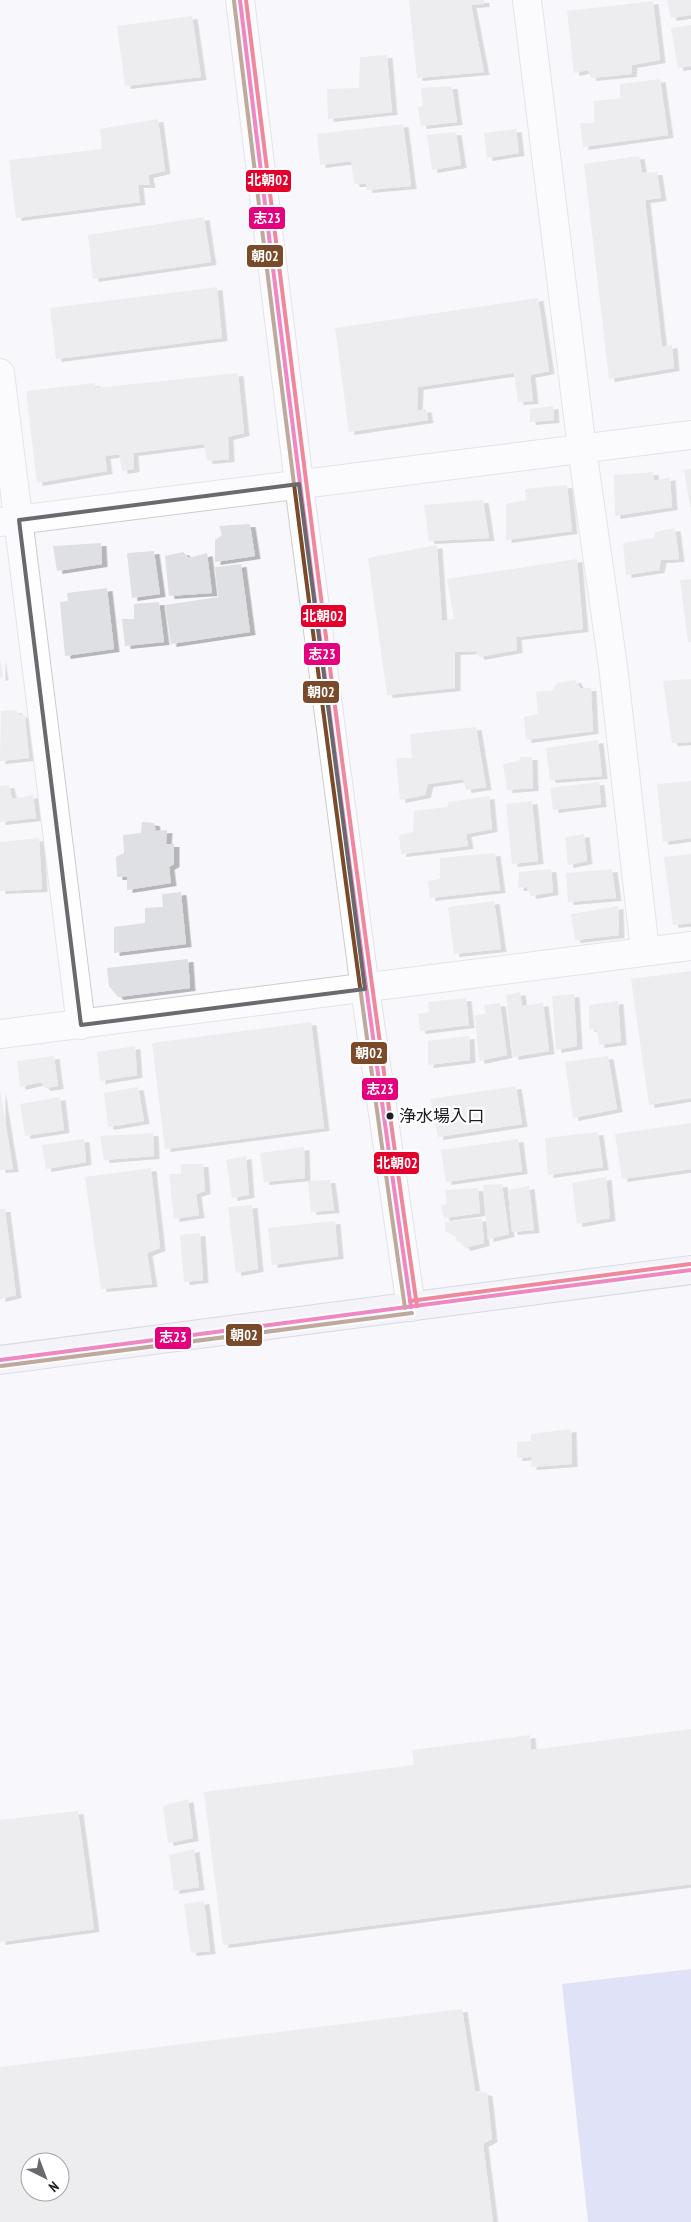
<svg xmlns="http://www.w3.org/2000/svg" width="691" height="2222" viewBox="0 0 691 2222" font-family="'PT Sans Narrow','Noto Sans JP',sans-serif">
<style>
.water{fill:#c4c8f3}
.building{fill:#dfe0e3;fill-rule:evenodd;filter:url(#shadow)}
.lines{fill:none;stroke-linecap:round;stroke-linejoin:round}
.minor-casing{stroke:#ccccd0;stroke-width:30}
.major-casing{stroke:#b2b3c4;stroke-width:30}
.minor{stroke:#fefeff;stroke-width:28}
.major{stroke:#ededf6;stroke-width:28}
.bus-1-casing{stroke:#fff;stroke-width:8}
.bus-2-casing{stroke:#fff;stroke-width:8}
.bus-3-casing{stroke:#fff;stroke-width:8}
.bus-1{stroke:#e5007d;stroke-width:4}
.bus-2{stroke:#7a4b2a;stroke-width:4}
.bus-3{stroke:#e4002b;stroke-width:4}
.marked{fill:none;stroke:#6a6a6e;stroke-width:4;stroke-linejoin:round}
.bus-dot{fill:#1d1e22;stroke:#fff;stroke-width:2}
.labels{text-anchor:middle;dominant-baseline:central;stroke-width:4.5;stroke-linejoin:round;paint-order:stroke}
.bus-label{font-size:17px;fill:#1d1e22;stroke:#fff;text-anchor:start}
.line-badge{stroke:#fff;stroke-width:2}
.badge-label{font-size:14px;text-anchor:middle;font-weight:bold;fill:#fff}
</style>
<defs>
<filter id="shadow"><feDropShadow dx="5.5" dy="3" stdDeviation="0" flood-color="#0004"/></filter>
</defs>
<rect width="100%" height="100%" fill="#f8f8fc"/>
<path class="water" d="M 691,1969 L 691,2222 L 588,2222 L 562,1984 Z"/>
<g class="building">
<path d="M 409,0 L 484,0 L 484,4 L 471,5 L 484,72 L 417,78 Z"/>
<path d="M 667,0 L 691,0 L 691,15 L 671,18 Z"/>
<path d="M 653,1 L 660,60 L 632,65 L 631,74 L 591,78 L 588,70 L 574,73 L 567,11 Z"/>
<path d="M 192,16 L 201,77 L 125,86 L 117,26 Z"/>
<path d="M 691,25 L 691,66 L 678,68 L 671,28 Z"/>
<path d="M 387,55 L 392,112 L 328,119 L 327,89 L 359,88 L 360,57 Z"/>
<path d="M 660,79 L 668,135 L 583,147 L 580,123 L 594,123 L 594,101 L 620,98 L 620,84 Z"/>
<path d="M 452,86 L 457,122 L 421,126 L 418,107 L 423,106 L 421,88 Z"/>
<path d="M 158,119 L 165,171 L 148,175 L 150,185 L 138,185 L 140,202 L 16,218 L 9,160 L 102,149 L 100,129 Z"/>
<path d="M 403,124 L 411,186 L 367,190 L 366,184 L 354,184 L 351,161 L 320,165 L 317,134 Z"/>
<path d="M 516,129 L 519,153 L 487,158 L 484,133 Z"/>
<path d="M 456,132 L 461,165 L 432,170 L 427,135 Z"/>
<path d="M 639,156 L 642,173 L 657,172 L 661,198 L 645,200 L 662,347 L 672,345 L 674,368 L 609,379 L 584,164 Z"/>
<path d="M 204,217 L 211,262 L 93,279 L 88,235 Z"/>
<path d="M 217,287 L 222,338 L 56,359 L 50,308 Z"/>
<path d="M 538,298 L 549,371 L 530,375 L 533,401 L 518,402 L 514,373 L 418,387 L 417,411 L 426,409 L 428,420 L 349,432 L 335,328 Z"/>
<path d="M 238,373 L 244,433 L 228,437 L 229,459 L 207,461 L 204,444 L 133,453 L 134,469 L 122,471 L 119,454 L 105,456 L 107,471 L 37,483 L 26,391 L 95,383 L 95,388 Z"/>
<path d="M 553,406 L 554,420 L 530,422 L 530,409 Z"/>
<path d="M 691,469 L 691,507 L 690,507 L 684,470 Z"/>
<path d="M 653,472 L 654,481 L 670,477 L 672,507 L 615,516 L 614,475 Z"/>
<path d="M 567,485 L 572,531 L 506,540 L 506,504 L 526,500 L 525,489 Z"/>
<path d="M 483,500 L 489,538 L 429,541 L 424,505 Z"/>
<path d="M 250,524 L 255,556 L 215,562 L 215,540 L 222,535 L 219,526 Z"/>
<path d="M 675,528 L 679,559 L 661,560 L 659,570 L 626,575 L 623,543 L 654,538 L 655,532 Z"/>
<path d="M 101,543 L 102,564 L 57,571 L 53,546 Z"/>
<path d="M 437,545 L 442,621 L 454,619 L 447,579 L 577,559 L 583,629 L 516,637 L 517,650 L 479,657 L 476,651 L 455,652 L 455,688 L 387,695 L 368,558 Z"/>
<path d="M 154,551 L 160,594 L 132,598 L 127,553 Z"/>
<path d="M 183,552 L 189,558 L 207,553 L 212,593 L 169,596 L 165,556 Z"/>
<path d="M 241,564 L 250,632 L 171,644 L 165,605 L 218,597 L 215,567 Z"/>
<path d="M 691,579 L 691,642 L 688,642 L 680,580 Z"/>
<path d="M 107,588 L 114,649 L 65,656 L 60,602 L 68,601 L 67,593 Z"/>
<path d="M 159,602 L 164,642 L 125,646 L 122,619 L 134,619 L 134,604 Z"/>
<path d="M 0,657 L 3,677 L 0,678 Z"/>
<path d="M 691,679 L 691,742 L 672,743 L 663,681 Z"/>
<path d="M 575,680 L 580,688 L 591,688 L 593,731 L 526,740 L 524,717 L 538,714 L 536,692 L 553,690 L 557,683 Z"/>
<path d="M 16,710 L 19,714 L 25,716 L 29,758 L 0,761 L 1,711 Z"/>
<path d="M 476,727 L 486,787 L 466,790 L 463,779 L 428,784 L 425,795 L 400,800 L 396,758 L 412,758 L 410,734 Z"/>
<path d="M 598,740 L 602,776 L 550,780 L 546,748 Z"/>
<path d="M 520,757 L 532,757 L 533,788 L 507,790 L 503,764 L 519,761 Z"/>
<path d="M 691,781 L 691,838 L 663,842 L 657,784 Z"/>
<path d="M 599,782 L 601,804 L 553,810 L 550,788 Z"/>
<path d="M 9,785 L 12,799 L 33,795 L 36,818 L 0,822 L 0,786 Z"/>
<path d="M 489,796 L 492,829 L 466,834 L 468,846 L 401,854 L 399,835 L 413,832 L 414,811 L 447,807 L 449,802 Z"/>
<path d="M 532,801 L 538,861 L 512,864 L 506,804 Z"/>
<path d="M 142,822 L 154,823 L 156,831 L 167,830 L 166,844 L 174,844 L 174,864 L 169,867 L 171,883 L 127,890 L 127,877 L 117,877 L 116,857 L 124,853 L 123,835 L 141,833 Z"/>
<path d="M 584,834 L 587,861 L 568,865 L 565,837 Z"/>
<path d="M 39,838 L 42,889 L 0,891 L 0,842 Z"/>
<path d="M 495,853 L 500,890 L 430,898 L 428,881 L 440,879 L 440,858 Z"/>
<path d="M 691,854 L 691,923 L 673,925 L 664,857 Z"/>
<path d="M 551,869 L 553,892 L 531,896 L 527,887 L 518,888 L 519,872 Z"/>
<path d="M 612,869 L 616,898 L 568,902 L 566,873 Z"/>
<path d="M 181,892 L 186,944 L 114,953 L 114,927 L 145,923 L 145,908 L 163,907 L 162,894 Z"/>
<path d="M 494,901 L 501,949 L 454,954 L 448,907 Z"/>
<path d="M 618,906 L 619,935 L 575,940 L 571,914 Z"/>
<path d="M 188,959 L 190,988 L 118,997 L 109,986 L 107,968 Z"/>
<path d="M 691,971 L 691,1098 L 649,1105 L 631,979 Z"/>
<path d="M 520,992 L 522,1006 L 543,1003 L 549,1051 L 513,1057 L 506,995 Z"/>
<path d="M 574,994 L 577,1046 L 556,1050 L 552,996 Z"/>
<path d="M 466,998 L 469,1025 L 420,1031 L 418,1014 L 429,1012 L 428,1002 Z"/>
<path d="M 618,1001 L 621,1042 L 599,1045 L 598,1035 L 595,1029 L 589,1029 L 589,1005 Z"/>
<path d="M 500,1003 L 507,1055 L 479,1061 L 475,1015 L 486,1014 L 484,1005 Z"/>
<path d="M 311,1022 L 324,1128 L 165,1149 L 152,1043 Z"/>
<path d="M 469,1036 L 470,1060 L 428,1065 L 428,1041 Z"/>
<path d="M 135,1046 L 137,1075 L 100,1081 L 97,1052 Z"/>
<path d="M 54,1056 L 58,1086 L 45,1088 L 41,1082 L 20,1087 L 17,1061 Z"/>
<path d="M 608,1056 L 617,1109 L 573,1118 L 565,1062 Z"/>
<path d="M 516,1086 L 522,1124 L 438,1137 L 430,1099 Z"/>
<path d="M 138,1087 L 144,1121 L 108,1127 L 104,1093 Z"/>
<path d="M 0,1089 L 13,1169 L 0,1170 Z"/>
<path d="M 60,1097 L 64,1130 L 25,1136 L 20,1104 Z"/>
<path d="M 691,1123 L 691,1169 L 622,1179 L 615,1134 Z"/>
<path d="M 598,1132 L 603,1167 L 548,1175 L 545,1138 Z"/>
<path d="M 153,1133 L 154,1156 L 104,1160 L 100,1136 Z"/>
<path d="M 84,1139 L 86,1162 L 46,1169 L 42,1145 Z"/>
<path d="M 518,1139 L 522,1171 L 446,1182 L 441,1150 Z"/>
<path d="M 304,1147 L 305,1178 L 264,1182 L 260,1153 Z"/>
<path d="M 246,1156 L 249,1195 L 232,1198 L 226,1160 Z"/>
<path d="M 181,1164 L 203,1164 L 205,1191 L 196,1194 L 199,1215 L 174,1219 L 169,1174 L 181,1174 Z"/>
<path d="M 151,1168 L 160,1248 L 147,1253 L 152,1284 L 101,1289 L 85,1177 Z"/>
<path d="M 606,1177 L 610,1218 L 577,1224 L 572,1183 Z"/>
<path d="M 330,1180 L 334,1210 L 311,1212 L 308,1181 Z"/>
<path d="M 502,1184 L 509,1234 L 488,1239 L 483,1185 Z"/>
<path d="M 529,1186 L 534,1230 L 512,1232 L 508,1190 Z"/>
<path d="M 478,1188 L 480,1213 L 444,1218 L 441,1206 L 447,1204 L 445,1190 Z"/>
<path d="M 252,1205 L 258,1269 L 236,1273 L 228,1207 Z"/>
<path d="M 0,1209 L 5,1209 L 16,1295 L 0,1299 Z"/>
<path d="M 482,1218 L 484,1243 L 465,1248 L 460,1242 L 457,1242 L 455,1236 L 445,1231 L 445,1222 Z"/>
<path d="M 335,1221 L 338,1256 L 272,1265 L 268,1228 Z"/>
<path d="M 200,1233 L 203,1280 L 184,1282 L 180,1235 Z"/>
<path d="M 571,1429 L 572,1464 L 531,1467 L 532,1457 L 517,1458 L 517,1442 L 531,1441 L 531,1434 Z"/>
<path d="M 691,1729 L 691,1884 L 223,1945 L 204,1792 L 414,1765 L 412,1750 L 530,1735 L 531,1750 Z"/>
<path d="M 188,1799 L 193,1838 L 168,1843 L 163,1806 Z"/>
<path d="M 78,1811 L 94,1929 L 0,1942 L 0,1820 Z"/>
<path d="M 194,1849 L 199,1887 L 174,1891 L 169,1855 Z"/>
<path d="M 204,1901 L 210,1951 L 191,1953 L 184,1904 Z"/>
<path d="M 462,2009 L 475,2091 L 487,2093 L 492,2139 L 483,2144 L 493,2222 L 0,2222 L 0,2067 ZM 30,2162 L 60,2162 L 60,2192 L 30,2192 Z"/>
</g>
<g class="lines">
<defs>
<g id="minor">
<path d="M 240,0 L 303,516 L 365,989 L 411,1307"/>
<path d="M 527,0 L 582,449 L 613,666 L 645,951"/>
<path d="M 0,373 L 81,1025"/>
<path d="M 0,522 L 691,435"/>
<path d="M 0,1034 L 691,946"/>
</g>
<path id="major" d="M 0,1360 L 691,1270"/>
</defs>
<use href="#minor" class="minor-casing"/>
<use href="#major" class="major-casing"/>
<use href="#minor" class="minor"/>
<use href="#major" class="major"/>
<defs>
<g id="bus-1">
<path d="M 240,0 C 293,436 348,872 411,1307"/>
<path d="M 0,1360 L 691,1270"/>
</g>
<g id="bus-2">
<path d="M 234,1 C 287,437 342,873 405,1308"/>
<path d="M 1,1366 L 412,1313"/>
</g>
<g id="bus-3">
<path d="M 246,0 C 300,436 354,871 417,1306"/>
<path d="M 410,1301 L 690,1264"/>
</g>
</defs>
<use href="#bus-1" class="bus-1-casing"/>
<use href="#bus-2" class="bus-2-casing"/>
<use href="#bus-3" class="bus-3-casing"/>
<use href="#bus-1" class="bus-1"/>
<use href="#bus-2" class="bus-2"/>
<use href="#bus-3" class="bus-3"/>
</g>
<path d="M0 0H691V2222H0ZM 299,484 L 365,989 L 81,1025 L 19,520 Z" fill="#f8f8fc" fill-opacity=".55" fill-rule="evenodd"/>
<path class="marked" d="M 299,484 L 365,989 L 81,1025 L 19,520 Z"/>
<circle class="bus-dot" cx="390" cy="1116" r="4.5"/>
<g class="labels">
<g class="bus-label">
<text x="399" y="1116">浄水場入口</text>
</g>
</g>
<g class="line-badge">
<rect x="245" y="169" width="47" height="24" rx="5" fill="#e4002b"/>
<rect x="248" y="206" width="38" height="24" rx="5" fill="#e5007d"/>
<rect x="246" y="244" width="38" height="24" rx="5" fill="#7a4b2a"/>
<rect x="300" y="604" width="47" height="24" rx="5" fill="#e4002b"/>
<rect x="303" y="642" width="38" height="24" rx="5" fill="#e5007d"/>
<rect x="302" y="680" width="38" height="24" rx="5" fill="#7a4b2a"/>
<rect x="350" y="1041" width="38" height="24" rx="5" fill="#7a4b2a"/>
<rect x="361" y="1077" width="38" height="24" rx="5" fill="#e5007d"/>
<rect x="373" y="1151" width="47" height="24" rx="5" fill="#e4002b"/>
<rect x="225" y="1323" width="38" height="24" rx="5" fill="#7a4b2a"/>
<rect x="154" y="1326" width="38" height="24" rx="5" fill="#e5007d"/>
</g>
<g class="badge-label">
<text x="268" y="185">北朝02</text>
<text x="267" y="223">志23</text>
<text x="265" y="261">朝02</text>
<text x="323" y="621">北朝02</text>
<text x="322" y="659">志23</text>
<text x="321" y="697">朝02</text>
<text x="369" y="1058">朝02</text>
<text x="380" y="1094">志23</text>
<text x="397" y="1168">北朝02</text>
<text x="244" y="1340">朝02</text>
<text x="173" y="1342">志23</text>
</g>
<g transform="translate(45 2177) rotate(138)"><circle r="24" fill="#ffffff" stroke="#a5a5a7"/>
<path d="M0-4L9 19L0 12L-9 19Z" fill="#6a6a6e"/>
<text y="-8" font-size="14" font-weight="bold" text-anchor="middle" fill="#1d1e22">N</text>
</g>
</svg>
